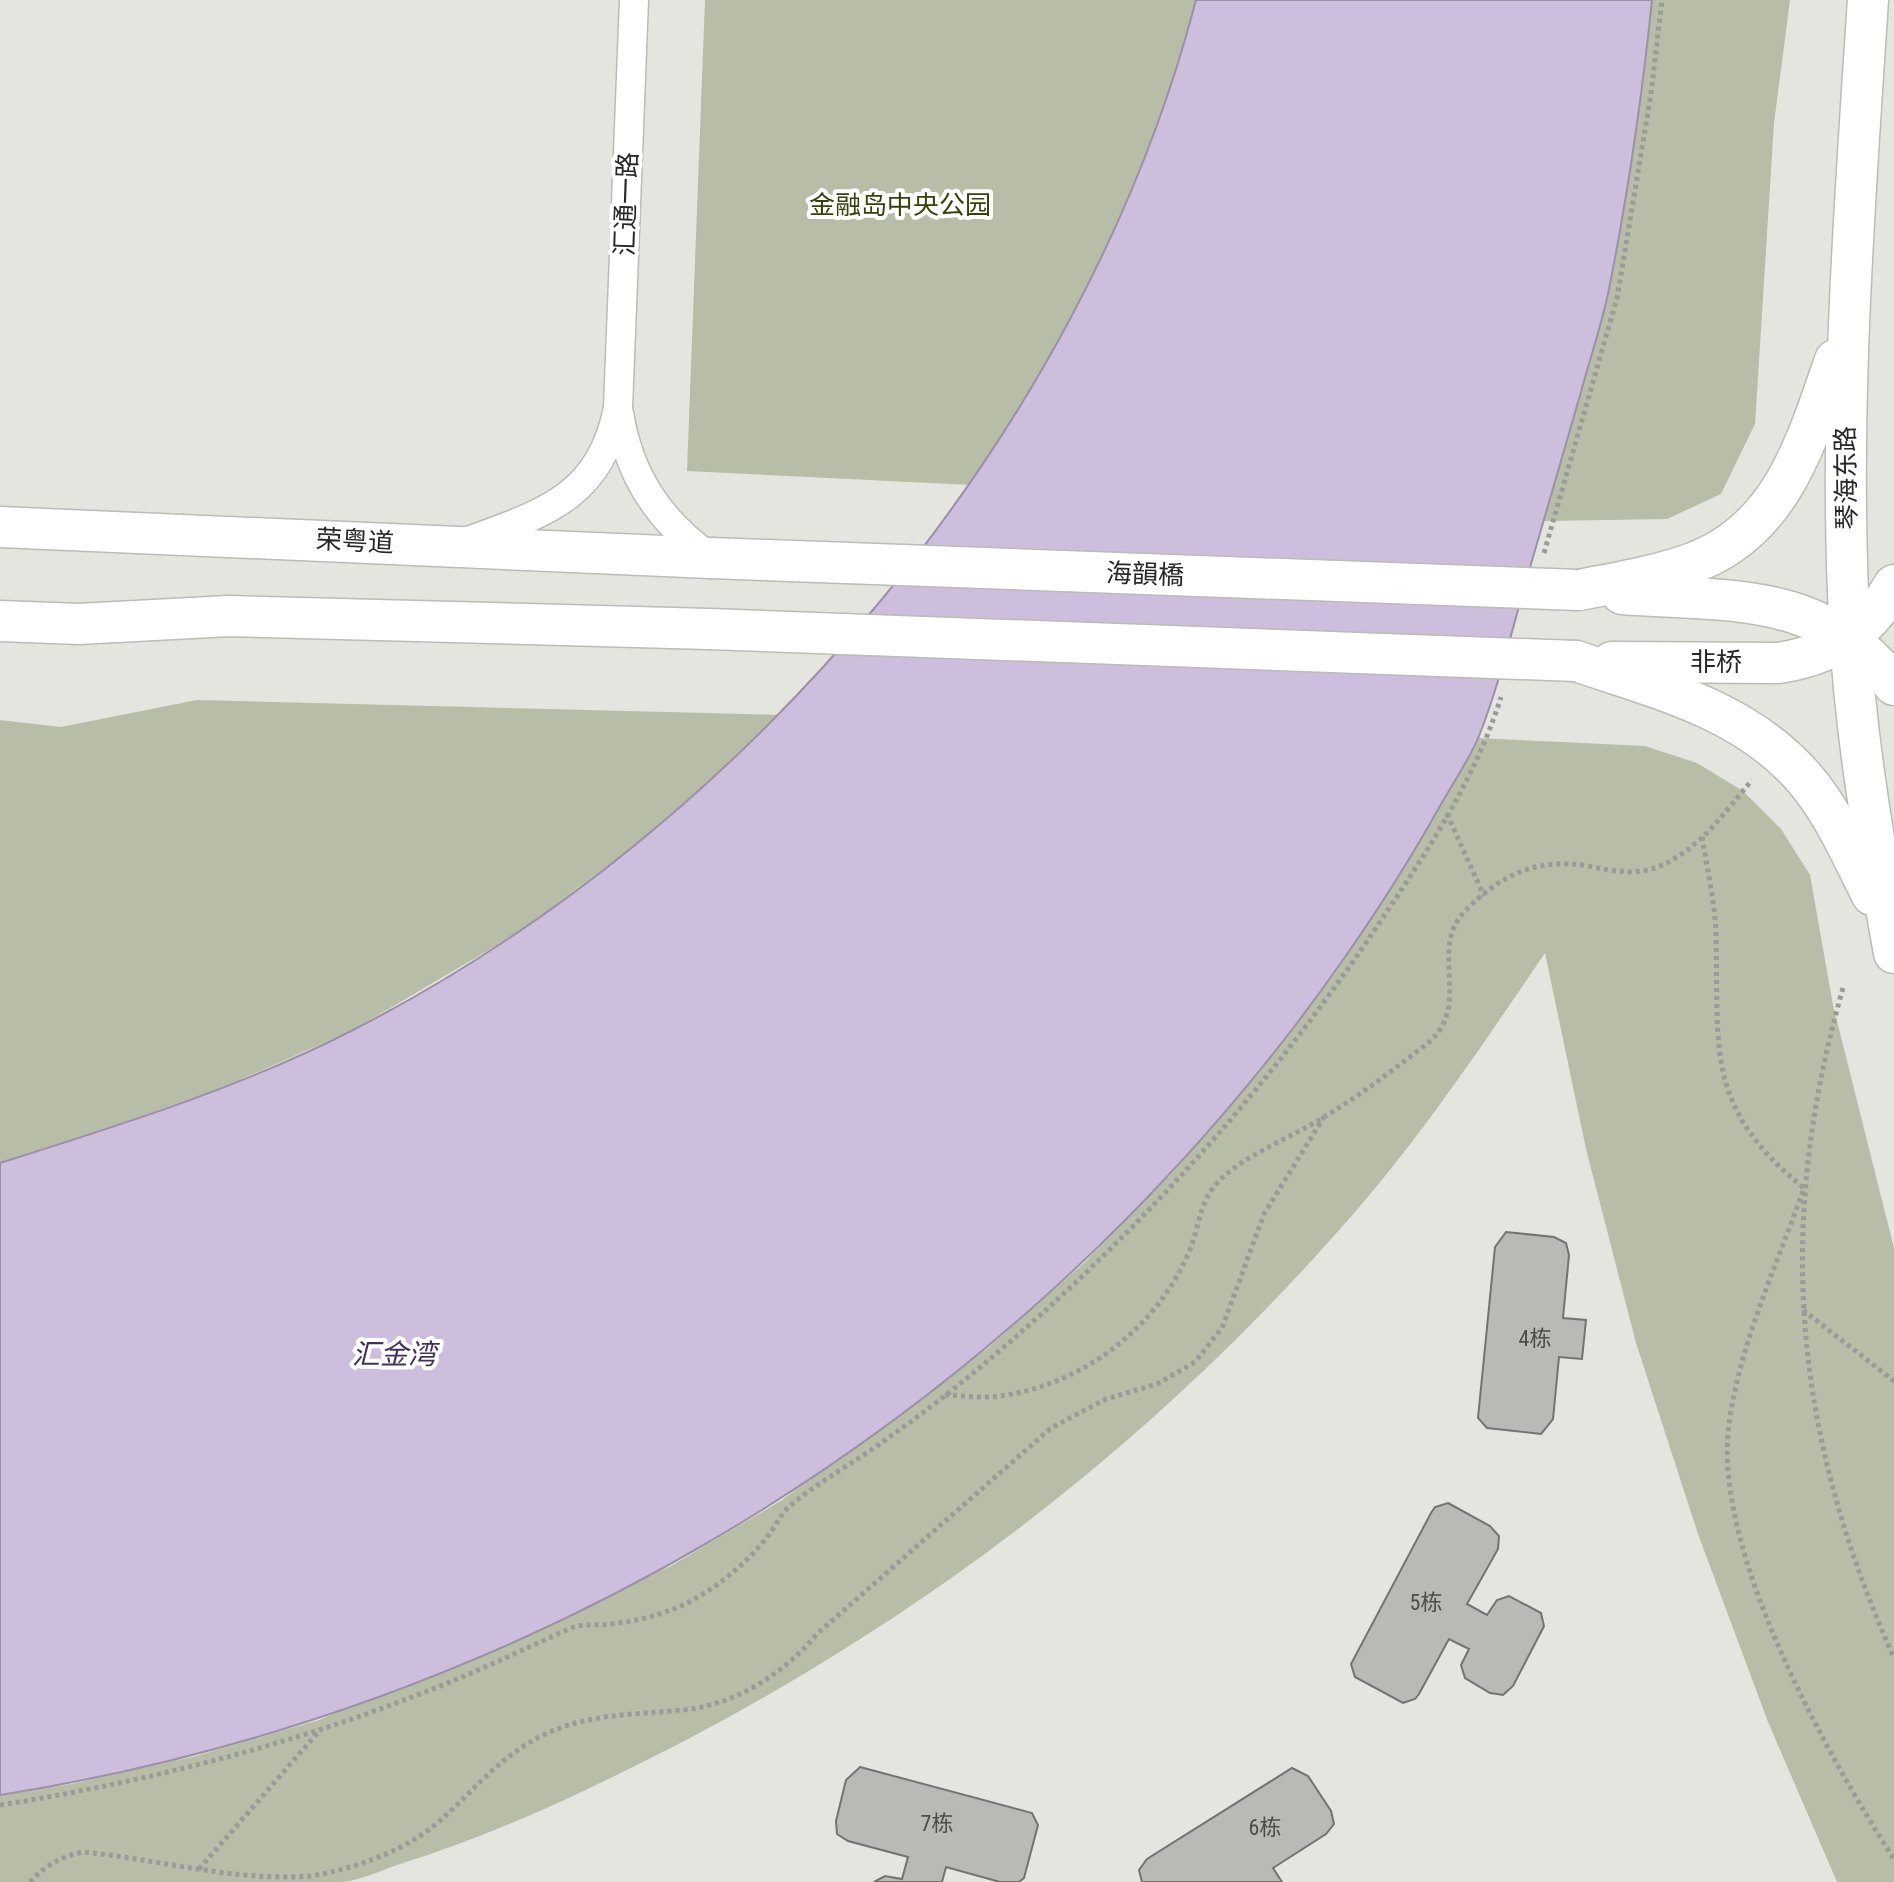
<svg xmlns="http://www.w3.org/2000/svg" width="1894" height="1882" viewBox="0 0 1894 1882" font-family="'Roboto Condensed','Noto Sans SC',sans-serif">
<style>
.green{fill:#b8bda7}
.water{fill:#cdbedd;stroke:#9b91a6;stroke-width:2}
.building{fill:#b9bab5;stroke:#73746f;stroke-width:2}
.lines{fill:none;stroke-linecap:round;stroke-linejoin:round}
.minor-casing{stroke:#bbbcb7;stroke-width:31}
.secondary-casing{stroke:#bbbcb7;stroke-width:43}
.path{stroke:#9a9b97;stroke-width:5;stroke-dasharray:4 4;stroke-linecap:butt}
.minor{stroke:#fff;stroke-width:28}
.secondary{stroke:#fff;stroke-width:40}
.secondary-bridge-casing{stroke:#bbbcb7;stroke-width:43;stroke-linecap:butt}
.secondary-bridge{stroke:#fff;stroke-width:40}
.labels{text-anchor:middle;dominant-baseline:central;stroke-width:8;stroke-linejoin:round;paint-order:stroke}
.number-label{font-size:22px;fill:#4c4c49}
.street-label{font-size:26px;fill:#272725;stroke:#fff}
.park-label{font-size:26px;fill:#394009;stroke:#fff}
.water-label{font-size:28px;font-style:italic;fill:#453059;stroke:#fff}
</style>
<rect width="100%" height="100%" fill="#e4e5df"/>
<g class="green">
<path d="M 705,0 L 1196,0 C 1165,119 1115,236 1057,344 C 1031,392 1000,438 971,485 L 687,471 Z"/>
<path d="M 1652,0 L 1790,0 L 1774,123 L 1755,424 L 1721,494 L 1667,519 L 1544,521 L 1608,296 L 1642,92 Z"/>
<path d="M 197,700 L 779,715 L 667,821 L 516,934 L 353,1030 L 181,1106 L 0,1163 L 0,720 L 61,727 Z"/>
<path d="M 1478,738 L 1645,746 L 1697,763 L 1743,791 L 1781,829 L 1810,875 L 1833,1005 L 1894,1248 L 1894,1882 L 1837,1882 L 1768,1722 L 1698,1534 L 1636,1343 L 1586,1149 L 1545,953 C 1490,1034 1435,1116 1372,1192 C 1157,1446 900,1640 600,1783 C 535,1815 466,1843 397,1865 C 380,1871 361,1880 343,1882 C 306,1882 266,1882 228,1882 C 152,1882 76,1882 0,1882 L 0,1795 L 71,1784 L 196,1756 L 319,1720 L 671,1566 L 782,1500 L 988,1348 L 1084,1263 L 1174,1171 L 1258,1074 L 1336,972 L 1407,864 Z"/>
</g>
<path class="water" d="M 1196,0 L 1652,0 C 1642,97 1628,194 1609,289 C 1602,324 1590,358 1581,392 C 1564,451 1547,511 1529,571 C 1513,625 1500,683 1479,736 C 1469,760 1453,783 1440,806 C 1397,883 1348,956 1294,1027 C 978,1439 512,1714 0,1795 L 0,1163 C 120,1125 240,1088 353,1030 C 747,829 1084,431 1196,0 Z"/>
<g class="building">
<path d="M 1506,1232 L 1554,1237 L 1566,1243 L 1569,1255 L 1563,1318 L 1586,1320 L 1582,1359 L 1559,1357 L 1553,1419 L 1541,1434 L 1487,1428 L 1478,1418 L 1495,1247 Z"/>
<path d="M 1448,1503 L 1490,1526 L 1499,1536 L 1498,1549 L 1467,1604 L 1487,1615 L 1497,1600 L 1509,1596 L 1541,1613 L 1544,1626 L 1513,1686 L 1503,1695 L 1490,1693 L 1465,1678 L 1461,1665 L 1469,1649 L 1449,1639 L 1419,1694 L 1415,1699 L 1403,1703 L 1355,1677 L 1351,1664 L 1431,1513 L 1435,1507 Z"/>
<path d="M 860,1767 L 1032,1813 L 1038,1825 L 1024,1878 L 1019,1882 L 1000,1882 L 946,1867 L 942,1882 L 874,1882 L 885,1876 L 902,1879 L 908,1857 L 848,1841 L 837,1834 L 836,1821 L 846,1780 Z"/>
<path d="M 1292,1768 L 1308,1776 L 1331,1811 L 1334,1824 L 1326,1834 L 1273,1868 L 1282,1882 L 1142,1882 L 1139,1870 L 1147,1859 Z"/>
</g>
<g class="lines">
<defs>
<g id="minor">
<path d="M 619,413 C 629,476 659,521 711,558"/>
<path d="M 468,541 C 545,513 600,497 618,408 L 634,0"/>
</g>
<g id="secondary">
<path d="M 1868,0 C 1854,212 1838,423 1850,635 C 1856,741 1875,848 1894,953"/>
<path d="M 0,527 L 711,558"/>
<path d="M 1579,590 C 1615,583 1652,577 1687,565 C 1781,534 1806,443 1835,360"/>
<path d="M 1622,594 C 1730,602 1821,590 1894,685"/>
<path d="M 0,621 L 79,624 L 229,616 L 709,629"/>
<path d="M 1576,661 C 1659,689 1746,710 1805,779 C 1834,813 1852,856 1872,895"/>
<path d="M 1612,662 L 1778,663 C 1832,655 1867,632 1894,585"/>
</g>
</defs>
<use href="#minor" class="minor-casing"/>
<use href="#secondary" class="secondary-casing"/>
<g class="path">
<path d="M 1544,553 L 1617,298 L 1651,94 L 1662,0"/>
<path d="M 1447,814 L 1484,896"/>
<path d="M 1702,837 C 1707,869 1715,902 1716,934 C 1719,1050 1704,1107 1804,1188 C 1777,1265 1740,1343 1729,1424 C 1712,1550 1827,1755 1894,1859"/>
<path d="M 1843,988 C 1775,1226 1793,1432 1894,1658"/>
<path d="M 1803,1310 L 1894,1381"/>
<path d="M 945,1395 C 963,1395 982,1399 1000,1396 C 1082,1385 1156,1329 1189,1252 C 1203,1218 1197,1195 1233,1169 C 1257,1151 1286,1139 1312,1124 C 1344,1106 1373,1085 1402,1063 C 1414,1053 1430,1044 1439,1031 C 1465,994 1431,946 1465,911 C 1500,875 1538,857 1588,866 C 1612,871 1636,876 1660,866 C 1700,849 1724,813 1752,780"/>
<path d="M 0,1805 C 152,1781 303,1742 445,1684 C 487,1667 529,1647 571,1628 C 583,1623 596,1626 609,1624 C 635,1622 661,1615 685,1604 C 717,1588 746,1564 768,1536 C 776,1526 781,1513 791,1505 C 821,1480 857,1461 888,1438 C 925,1412 962,1383 997,1353 C 1147,1225 1277,1078 1386,913 C 1431,846 1477,774 1501,697"/>
<path d="M 199,1869 L 321,1729"/>
<path d="M 30,1882 C 46,1865 60,1857 83,1852 C 158,1859 235,1882 311,1876 C 358,1868 408,1850 443,1818 C 475,1789 501,1756 541,1736 C 588,1713 632,1715 683,1710 C 737,1704 782,1675 817,1634 L 1051,1428 L 1106,1399 L 1157,1384 L 1195,1362 L 1222,1328 L 1264,1214 L 1324,1117"/>
</g>
<use href="#minor" class="minor"/>
<use href="#secondary" class="secondary"/>
<defs>
<g id="secondary-bridge">
<path d="M 711,558 L 1579,590"/>
<path d="M 709,629 L 1576,661"/>
</g>
</defs>
<use href="#secondary-bridge" class="secondary-bridge-casing"/>
<use href="#secondary-bridge" class="secondary-bridge"/>
</g>
<g class="labels">
<g class="number-label">
<text x="1535" y="1338">4栋</text>
<text x="1426" y="1602">5栋</text>
<text x="937" y="1823">7栋</text>
<text x="1265" y="1827">6栋</text>
</g>
<g class="street-label">
<text transform="translate(626 204) rotate(-88)">汇通一路</text>
<text transform="translate(1846 478) rotate(-91)">琴海东路</text>
<text transform="translate(355 541) rotate(3)">荣粤道</text>
<text transform="translate(1145 574) rotate(2)">海韻橋</text>
<text x="1716" y="662">非桥</text>
</g>
<g class="park-label">
<text x="900" y="205">金融岛中央公园</text>
</g>
<g class="water-label">
<text x="394" y="1354">汇金湾</text>
</g>
</g>
</svg>
